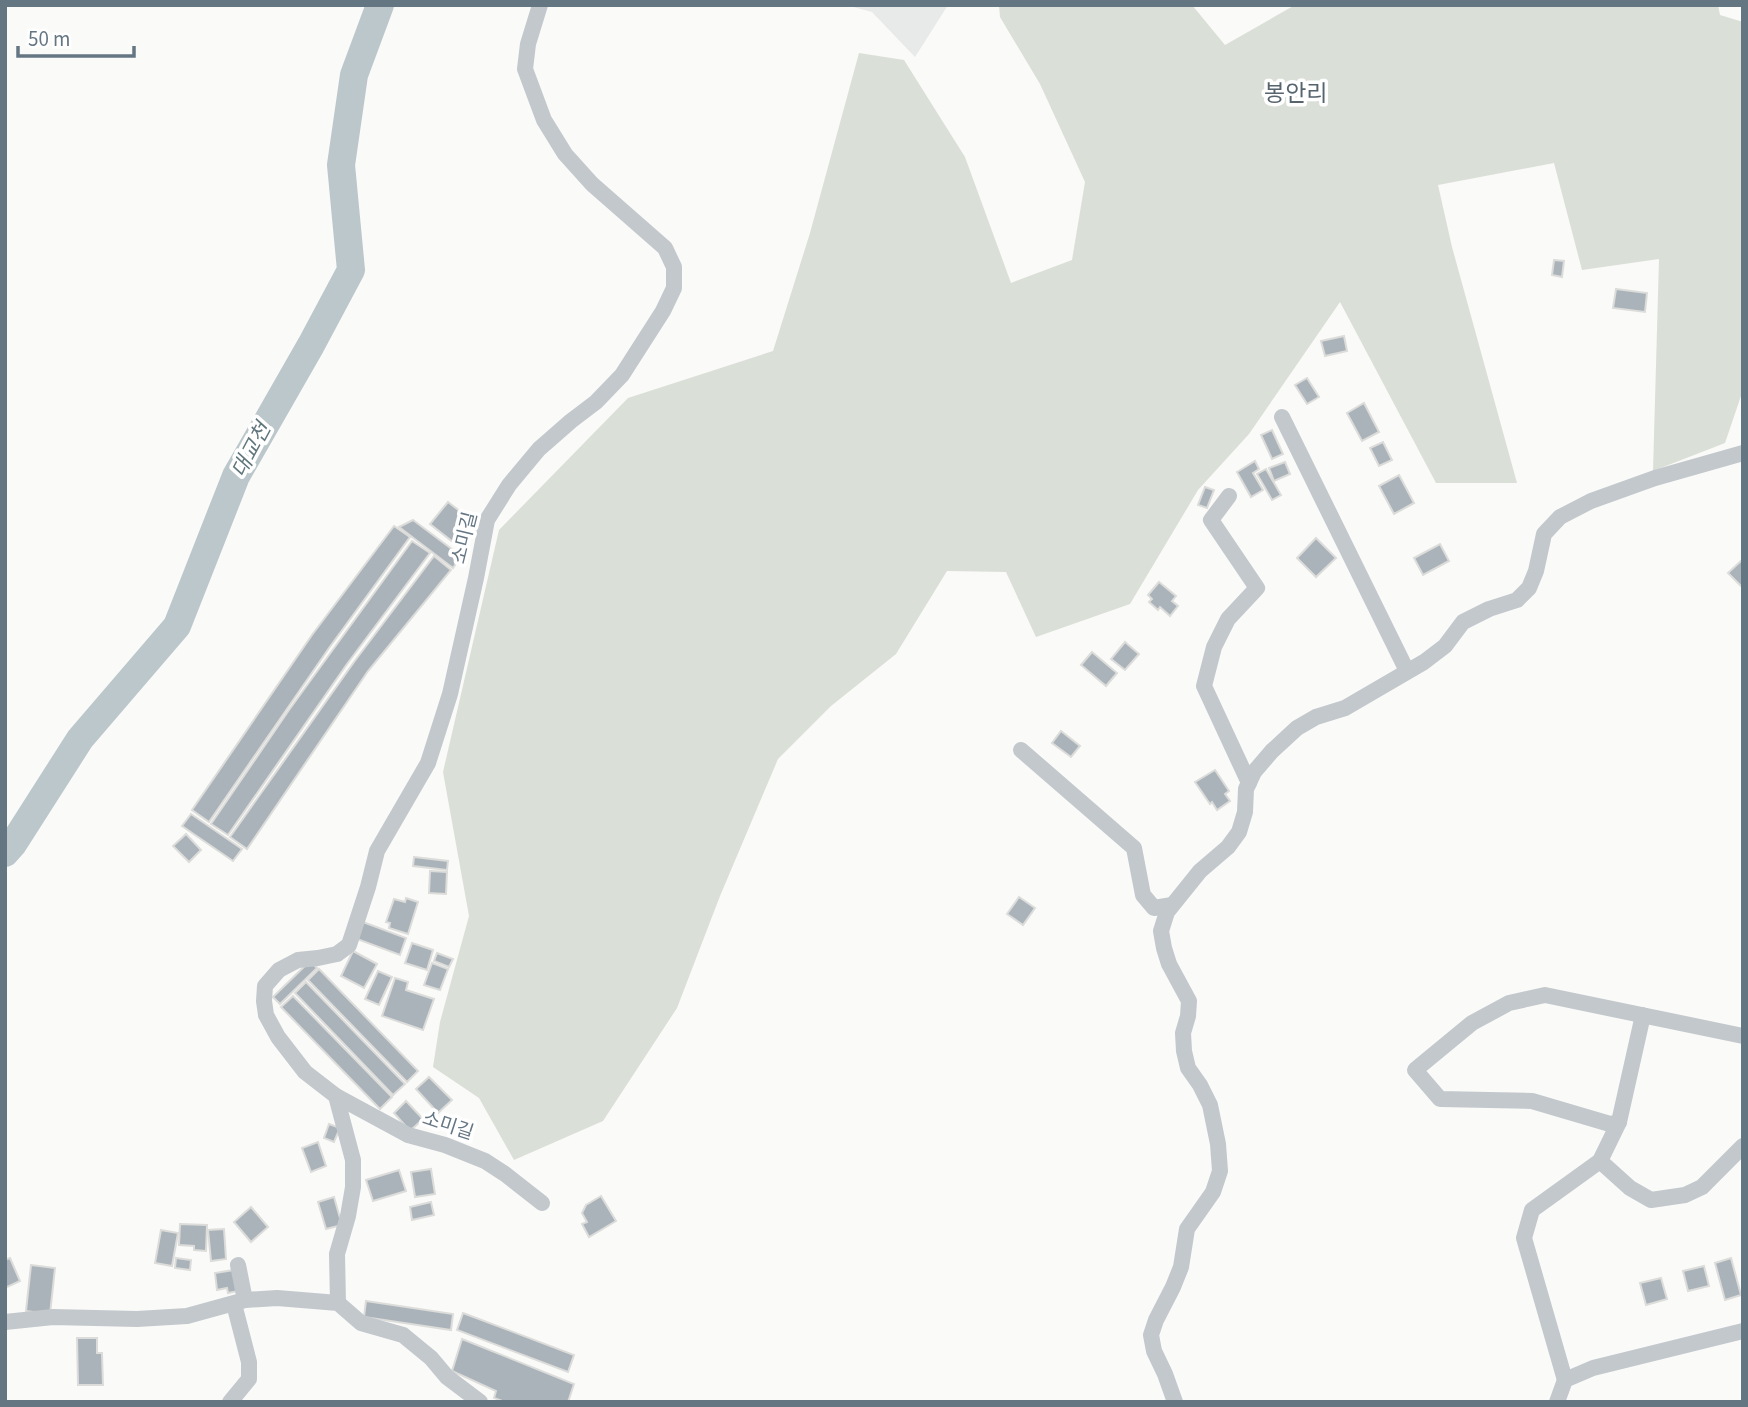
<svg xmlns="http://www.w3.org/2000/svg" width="1748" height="1407" viewBox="0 0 1748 1407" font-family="'Source Sans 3','Noto Sans KR',sans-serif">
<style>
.built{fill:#e8e9e9}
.green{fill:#dadfd7}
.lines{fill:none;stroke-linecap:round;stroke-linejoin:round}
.river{stroke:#bbc7cb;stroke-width:28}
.building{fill:#aab3b9;stroke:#dcdcda;stroke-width:2}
.minor{stroke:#c3c8cc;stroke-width:16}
.labels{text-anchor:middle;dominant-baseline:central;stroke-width:7;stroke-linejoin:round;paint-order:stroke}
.street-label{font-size:19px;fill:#657683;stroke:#fff}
.water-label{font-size:21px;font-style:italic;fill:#60757c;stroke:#fff}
.quarter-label{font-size:23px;fill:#57646e;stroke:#fff}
</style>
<rect width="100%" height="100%" fill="#fafaf8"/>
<path class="built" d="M 846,5 L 948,5 L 915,57 L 872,12 Z"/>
<path class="green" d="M 999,5 L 1192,5 L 1225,45 L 1295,5 L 1718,5 L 1720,15 L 1743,22 L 1743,390 L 1725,443 L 1653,471 L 1659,259 L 1582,270 L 1554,163 L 1438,185 L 1452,247 L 1517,483 L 1436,483 L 1340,302 L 1249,434 L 1198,490 L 1130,604 L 1036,637 L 1006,572 L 947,571 L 896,654 L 831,706 L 778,759 L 720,896 L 677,1008 L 603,1121 L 514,1160 L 479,1098 L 433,1067 L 440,1022 L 469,916 L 443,772 L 499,530 L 628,398 L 773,351 L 810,233 L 859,53 L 904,60 L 965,157 L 1011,283 L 1072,260 L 1085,182 L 1040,84 L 1000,17 Z"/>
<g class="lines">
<path class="river" d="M 5,853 L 13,844 L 80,739 L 177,626 L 236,476 L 311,345 L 351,270 L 341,165 L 354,75 L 380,5"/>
</g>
<g class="building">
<path d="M 1554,260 L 1564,261 L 1562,277 L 1552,275 Z"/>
<path d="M 1616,289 L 1647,293 L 1645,312 L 1613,308 Z"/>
<path d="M 1344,336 L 1347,351 L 1325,356 L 1321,341 Z"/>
<path d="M 1307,378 L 1319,397 L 1307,404 L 1295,385 Z"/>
<path d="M 1364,403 L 1379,432 L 1362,441 L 1347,413 Z"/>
<path d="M 1272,430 L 1283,454 L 1272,459 L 1261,435 Z"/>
<path d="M 1383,442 L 1392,460 L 1379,466 L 1370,448 Z"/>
<path d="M 1255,461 L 1259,469 L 1253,473 L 1263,490 L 1251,497 L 1237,472 Z"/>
<path d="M 1285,462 L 1290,474 L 1274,481 L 1269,468 Z"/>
<path d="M 1266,469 L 1281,495 L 1272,500 L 1257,474 Z"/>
<path d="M 1399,475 L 1414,503 L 1394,514 L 1379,486 Z"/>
<path d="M 1205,487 L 1214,490 L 1207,508 L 1198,505 Z"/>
<path d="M 448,502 L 479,526 L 462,549 L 430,524 Z"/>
<path d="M 413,520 L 461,556 L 453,568 L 399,527 Z"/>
<path d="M 394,526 L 410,537 L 329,648 L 209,822 L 192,810 L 312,635 Z"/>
<path d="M 1316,538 L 1336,558 L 1316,577 L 1297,558 Z"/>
<path d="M 412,541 L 430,553 L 347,664 L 228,835 L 211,824 L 289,710 Z"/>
<path d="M 1440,544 L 1449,561 L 1423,575 L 1414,558 Z"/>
<path d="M 434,556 L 451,570 L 368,671 L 247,849 L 230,837 L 354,662 Z"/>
<path d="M 1743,559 L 1743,588 L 1728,573 Z"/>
<path d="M 1159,582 L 1176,596 L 1172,601 L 1178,606 L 1170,616 L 1160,607 L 1158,610 L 1149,602 L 1152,599 L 1148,595 Z"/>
<path d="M 1125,642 L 1139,654 L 1125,670 L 1111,659 Z"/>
<path d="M 1092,652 L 1117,673 L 1106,686 L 1081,665 Z"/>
<path d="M 1061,731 L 1080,746 L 1071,757 L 1052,743 Z"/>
<path d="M 1215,770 L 1229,791 L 1225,794 L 1230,801 L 1217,810 L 1212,802 L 1210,804 L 1195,782 Z"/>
<path d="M 191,814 L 242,849 L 233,861 L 182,826 Z"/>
<path d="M 186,834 L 201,850 L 189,862 L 173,846 Z"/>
<path d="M 414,857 L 448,861 L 447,870 L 413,866 Z"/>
<path d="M 430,871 L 447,872 L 446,894 L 429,893 Z"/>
<path d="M 1019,897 L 1035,908 L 1023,925 L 1007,914 Z"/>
<path d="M 406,898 L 418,902 L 408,934 L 389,928 L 390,923 L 386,922 L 394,899 L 405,902 Z"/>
<path d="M 363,922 L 406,938 L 400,955 L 357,939 Z"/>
<path d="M 412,943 L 433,950 L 427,970 L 405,963 Z"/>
<path d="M 353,951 L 377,964 L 364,988 L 341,976 Z"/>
<path d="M 437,953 L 453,959 L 449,967 L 434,961 Z"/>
<path d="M 310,961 L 317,968 L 280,1004 L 273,997 Z"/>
<path d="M 432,963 L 448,969 L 440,990 L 424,985 Z"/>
<path d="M 319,969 L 418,1071 L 407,1082 L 308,980 Z"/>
<path d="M 378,971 L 392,977 L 379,1005 L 365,999 Z"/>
<path d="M 395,978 L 408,982 L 406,990 L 434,999 L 423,1030 L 382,1016 Z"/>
<path d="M 306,982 L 405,1084 L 393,1095 L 295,993 Z"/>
<path d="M 293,996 L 392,1097 L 380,1109 L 281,1007 Z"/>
<path d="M 429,1077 L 452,1100 L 438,1113 L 416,1089 Z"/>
<path d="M 406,1101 L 423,1119 L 410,1131 L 394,1113 Z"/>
<path d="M 329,1124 L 340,1128 L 334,1142 L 324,1138 Z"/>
<path d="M 318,1142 L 326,1166 L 311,1172 L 302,1148 Z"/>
<path d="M 431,1169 L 435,1194 L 415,1197 L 411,1172 Z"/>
<path d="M 399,1170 L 406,1191 L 373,1201 L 366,1180 Z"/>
<path d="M 601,1196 L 616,1221 L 589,1237 L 582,1224 L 587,1222 L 582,1213 L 586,1205 Z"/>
<path d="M 334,1197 L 342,1225 L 326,1229 L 318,1202 Z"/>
<path d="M 431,1202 L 434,1215 L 412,1220 L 410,1207 Z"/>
<path d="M 251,1207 L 268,1227 L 251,1242 L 234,1222 Z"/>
<path d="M 180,1224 L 207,1225 L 206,1251 L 194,1250 L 194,1246 L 179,1245 Z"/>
<path d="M 224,1229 L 226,1259 L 211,1261 L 208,1230 Z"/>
<path d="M 161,1230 L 178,1233 L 172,1266 L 155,1263 Z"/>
<path d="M 10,1258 L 20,1281 L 5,1288 L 5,1260 Z"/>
<path d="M 176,1258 L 191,1260 L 190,1270 L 175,1268 Z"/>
<path d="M 1731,1258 L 1741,1295 L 1725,1300 L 1715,1263 Z"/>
<path d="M 31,1265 L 55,1268 L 50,1314 L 26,1311 Z"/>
<path d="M 1704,1266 L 1709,1286 L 1688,1291 L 1683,1271 Z"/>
<path d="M 234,1270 L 238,1291 L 228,1293 L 227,1288 L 217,1290 L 215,1273 Z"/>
<path d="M 1661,1278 L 1667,1299 L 1646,1305 L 1640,1283 Z"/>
<path d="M 366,1301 L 453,1314 L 451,1330 L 364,1317 Z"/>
<path d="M 463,1313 L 574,1355 L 568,1372 L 457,1330 Z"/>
<path d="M 77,1338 L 97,1338 L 97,1353 L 102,1353 L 103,1385 L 78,1385 Z"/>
<path d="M 462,1339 L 574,1384 L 568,1402 L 505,1402 L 494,1398 L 496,1391 L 452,1371 Z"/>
</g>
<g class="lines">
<g class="minor">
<path d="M 1282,417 L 1407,671"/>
<path d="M 1229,496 L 1211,520 L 1257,588 L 1228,619 L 1214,647 L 1204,686 L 1249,783"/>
<path d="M 1021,750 L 1134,848 L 1143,895 L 1154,908 L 1172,905"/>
<path d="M 1643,1015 L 1619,1122 L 1610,1124 L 1532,1101 L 1440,1099 L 1415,1070 L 1472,1023 L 1509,1003 L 1545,995 L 1743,1036"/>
<path d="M 336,1096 L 408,1135 L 445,1145 L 485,1161 L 505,1174 L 542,1203"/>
<path d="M 1600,1161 L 1619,1122"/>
<path d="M 238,1265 L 245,1300"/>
<path d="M 338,1303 L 337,1254 L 348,1216 L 353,1187 L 353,1160 L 336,1096 L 305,1072 L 278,1037 L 266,1015 L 264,1001 L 265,986 L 279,970 L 298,960 L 318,958 L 337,954 L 349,945 L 368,887 L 377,851 L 428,763 L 450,694 L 476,578 L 487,520 L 509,485 L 539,449 L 571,421 L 596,402 L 622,375 L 663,311 L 674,288 L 674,267 L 665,248 L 592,184 L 565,154 L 544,120 L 525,69 L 528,44 L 540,5"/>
<path d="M 5,1322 L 53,1317 L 137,1319 L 187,1316 L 245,1300 L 277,1298 L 338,1303 L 361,1323 L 403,1335 L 431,1358 L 447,1377 L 480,1402"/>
<path d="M 1565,1380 L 1524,1238 L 1532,1210 L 1600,1161 L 1630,1188 L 1651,1200 L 1685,1195 L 1702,1187 L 1743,1146"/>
<path d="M 230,1402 L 249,1379 L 249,1362 L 234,1304"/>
<path d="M 1175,1402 L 1165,1374 L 1154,1351 L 1151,1335 L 1156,1320 L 1173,1287 L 1181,1267 L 1187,1229 L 1213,1192 L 1220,1171 L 1218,1144 L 1210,1105 L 1200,1085 L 1188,1068 L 1184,1051 L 1183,1033 L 1188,1016 L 1189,1001 L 1169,964 L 1164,948 L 1161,931 L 1167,912 L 1200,871 L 1228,847 L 1239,832 L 1245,812 L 1246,789 L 1254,772 L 1272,751 L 1297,728 L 1316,717 L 1345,708 L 1424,662 L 1445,646 L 1463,622 L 1489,609 L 1517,600 L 1529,588 L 1536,571 L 1544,534 L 1560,517 L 1591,501 L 1655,478 L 1743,453"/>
<path d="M 1557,1402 L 1565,1380 L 1593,1368 L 1743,1331"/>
</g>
</g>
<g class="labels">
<g class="street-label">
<text transform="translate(465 538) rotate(-76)">소미길</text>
<text transform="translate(448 1126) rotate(18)">소미길</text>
</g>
<g class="water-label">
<text transform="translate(251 450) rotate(-62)">대교천</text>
</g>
<g class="quarter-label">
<text x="1296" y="93">봉안리</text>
</g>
</g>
<rect width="1748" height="1407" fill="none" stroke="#657683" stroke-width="14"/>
<path d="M18 46v10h116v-10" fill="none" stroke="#657683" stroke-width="3.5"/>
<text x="28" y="46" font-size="21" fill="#657683" stroke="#ffffff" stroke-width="5" paint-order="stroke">50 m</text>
</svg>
